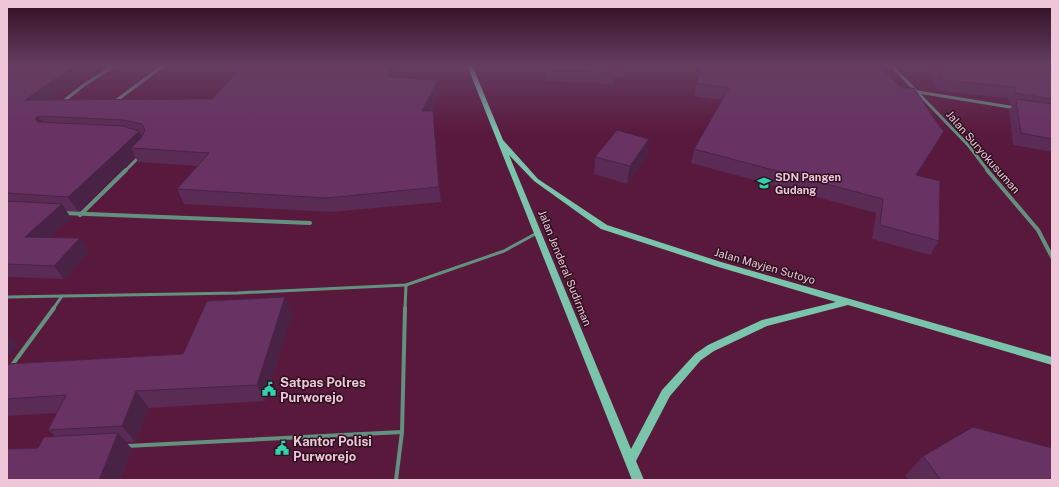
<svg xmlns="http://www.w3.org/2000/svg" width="1059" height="487" viewBox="0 0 1059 487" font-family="'Public Sans',sans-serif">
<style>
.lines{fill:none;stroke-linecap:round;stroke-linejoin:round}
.service-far1{stroke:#639180;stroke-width:3}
.service{stroke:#639180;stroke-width:4}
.minor-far1{stroke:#639180;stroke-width:3}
.minor{stroke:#639180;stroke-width:4}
.secondary{fill:#79c4ab;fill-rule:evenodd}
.wall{fill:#592b55}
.shaded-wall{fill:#492345}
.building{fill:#683263;stroke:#492345}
.labels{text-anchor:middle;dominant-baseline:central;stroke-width:3;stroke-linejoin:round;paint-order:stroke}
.street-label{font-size:11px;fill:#eec6d7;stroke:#2e1120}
.poi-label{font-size:11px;font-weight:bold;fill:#eec6d7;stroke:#2e1120;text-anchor:start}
.near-poi-label{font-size:13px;font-weight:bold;fill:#eec6d7;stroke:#2e1120;text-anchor:start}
</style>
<rect width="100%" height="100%" fill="#59193c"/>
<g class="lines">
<g class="service-far1">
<path d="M 7,297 L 237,293 L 406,285 L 504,251 L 537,233"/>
<path d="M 53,309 L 62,296"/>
<path d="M 405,309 L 406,285"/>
</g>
<g class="service">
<path d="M 7,372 L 54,308"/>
<path d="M 127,446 L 402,432"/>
<path d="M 396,480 L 402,432 L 405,308"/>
</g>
<g class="minor-far1">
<path d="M 891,65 L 969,146 L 988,171"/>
<path d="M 918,92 L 1016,108"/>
<path d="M 113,103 L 164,65"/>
<path d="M 65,104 L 65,100 L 84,85 L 115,65"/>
<path d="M 125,171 L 140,156"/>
</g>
<g class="minor">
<path d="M 987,170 L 1038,230 L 1052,257"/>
<path d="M 63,213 L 310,223"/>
<path d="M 80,215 L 126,170"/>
</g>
<path class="secondary" d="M 467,65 L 472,65 L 503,140 L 538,179 L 607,225 L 721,262 L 1052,357 L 1052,365 L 848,305 L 767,326 L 714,351 L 701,360 L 670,396 L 636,461 L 644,480 L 632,480 ZM 509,155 L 534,181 L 601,229 L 715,266 L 836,302 L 762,320 L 708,345 L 695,354 L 662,390 L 631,449 Z"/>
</g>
<g class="wall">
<path d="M 7,65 L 99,65 L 51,100 L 212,99 L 393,77 L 439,93 L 431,111 L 433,111 L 435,124 L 441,202 L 330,212 L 184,204 L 177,189 L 197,166 L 138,162 L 135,156 L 125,167 L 78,211 L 66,211 L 71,218 L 50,237 L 89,252 L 64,279 L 7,277 Z"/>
<path d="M 546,65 L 624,67 L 623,78 L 614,77 L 613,84 L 545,81 Z"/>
<path d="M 702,65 L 937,144 L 917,176 L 939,241 L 930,255 L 872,239 L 876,213 L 691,163 L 694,149 L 722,100 L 694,96 L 697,83 Z"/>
<path d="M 927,65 L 1050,65 L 1052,79 L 1052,152 L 1013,145 L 1009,110 L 1013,105 L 1009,104 L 1008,98 L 937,91 Z"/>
<path d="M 649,139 L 647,156 L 627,184 L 594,174 L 595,157 Z"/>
<path d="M 285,297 L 292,314 L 265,401 L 149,408 L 135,442 L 126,442 L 132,449 L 120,480 L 7,480 L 38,448 L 55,436 L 48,430 L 57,413 L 7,416 L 7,364 L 183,354 Z"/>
<path d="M 923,456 L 1052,480 L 908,480 L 905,476 Z"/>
</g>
<g class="shaded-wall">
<path d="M 75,65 L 99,65 L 33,114 L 25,100 Z"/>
<path d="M 391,65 L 396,65 L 390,90 L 388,77 Z"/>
<path d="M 438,80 L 439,93 L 424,124 L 422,111 Z"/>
<path d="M 433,111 L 435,124 L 441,202 L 439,187 Z"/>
<path d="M 38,116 L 47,130 L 44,132 L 35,119 Z"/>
<path d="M 139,131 L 146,145 L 131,148 L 135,156 L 125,167 L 78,211 L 68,197 Z"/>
<path d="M 944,131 L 937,144 L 909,189 L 916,175 Z"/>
<path d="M 649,139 L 647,156 L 627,184 L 630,166 Z"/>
<path d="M 62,204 L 71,218 L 36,250 L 25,237 Z"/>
<path d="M 80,238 L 89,252 L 64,279 L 54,266 Z"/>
<path d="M 285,297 L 292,314 L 265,401 L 257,385 Z"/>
<path d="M 7,335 L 17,345 L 7,358 Z"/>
<path d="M 136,391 L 149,408 L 135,442 L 122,426 Z"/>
<path d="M 118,433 L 132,449 L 120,480 L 99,480 Z"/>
</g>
<g class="building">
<path d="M 7,65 L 75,65 L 25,100 L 212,99 L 244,65 L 391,65 L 388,77 L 438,80 L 422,111 L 433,111 L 439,187 L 326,198 L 177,189 L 209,153 L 131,148 L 141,138 L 145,130 L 142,124 L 124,120 L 38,116 L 35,119 L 38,122 L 123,126 L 139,131 L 117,152 L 68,197 L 7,193 Z"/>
<path d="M 546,65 L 624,65 L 624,67 L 614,67 L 614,73 L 545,70 Z"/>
<path d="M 702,65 L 877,65 L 902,88 L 914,88 L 938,124 L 944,131 L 916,175 L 940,181 L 939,241 L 880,225 L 883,199 L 694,149 L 729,88 L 697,83 Z"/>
<path d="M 937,65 L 1050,65 L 1052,79 L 1052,99 L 1015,93 L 1015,87 L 943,80 Z"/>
<path d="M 1016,99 L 1052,104 L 1052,139 L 1021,133 Z"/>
<path d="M 617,130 L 649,139 L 630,166 L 595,157 Z"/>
<path d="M 7,201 L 62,204 L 25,237 L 80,238 L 54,266 L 7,264 Z"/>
<path d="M 285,297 L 257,385 L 136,391 L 122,426 L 48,430 L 66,395 L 7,399 L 7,364 L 183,354 L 207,301 Z"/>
<path d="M 973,427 L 1052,448 L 1052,480 L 941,480 L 923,456 Z"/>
<path d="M 118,433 L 99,480 L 7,480 L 7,449 L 38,448 L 44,437 Z"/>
</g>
<linearGradient id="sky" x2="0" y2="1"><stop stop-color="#310e21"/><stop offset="0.49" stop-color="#643e61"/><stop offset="1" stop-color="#643e61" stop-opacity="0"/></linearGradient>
<rect width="1059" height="133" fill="url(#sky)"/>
<defs>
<symbol id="school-bare" viewBox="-9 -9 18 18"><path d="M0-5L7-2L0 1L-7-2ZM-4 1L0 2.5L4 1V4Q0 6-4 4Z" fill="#2fd4aa" stroke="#2e1120" stroke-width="2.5" paint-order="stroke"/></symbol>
<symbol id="civic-bare" viewBox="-9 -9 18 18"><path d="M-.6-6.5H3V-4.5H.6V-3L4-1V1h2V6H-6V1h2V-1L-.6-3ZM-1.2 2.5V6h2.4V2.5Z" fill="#2fd4aa" stroke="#2e1120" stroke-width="2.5" paint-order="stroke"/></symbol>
</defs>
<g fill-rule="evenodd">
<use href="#school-bare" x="754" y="173" width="20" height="20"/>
<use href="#civic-bare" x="259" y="379" width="20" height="20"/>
<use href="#civic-bare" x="272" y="438" width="20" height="20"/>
</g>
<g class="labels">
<g class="street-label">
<text transform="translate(983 152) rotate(49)">Jalan Suryokusuman</text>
<text transform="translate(765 266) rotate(16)">Jalan Mayjen Sutoyo</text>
<text transform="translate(565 268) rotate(68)">Jalan Jenderal Sudirman</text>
</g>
<g class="poi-label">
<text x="775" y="177">SDN Pangen<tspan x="775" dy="13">Gudang</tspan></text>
</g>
<g class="near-poi-label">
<text x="280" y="382">Satpas Polres<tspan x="280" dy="15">Purworejo</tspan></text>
<text x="293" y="441">Kantor Polisi<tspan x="293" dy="15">Purworejo</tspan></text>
</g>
</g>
<rect width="1059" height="487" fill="none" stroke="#eec6d7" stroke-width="16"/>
</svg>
